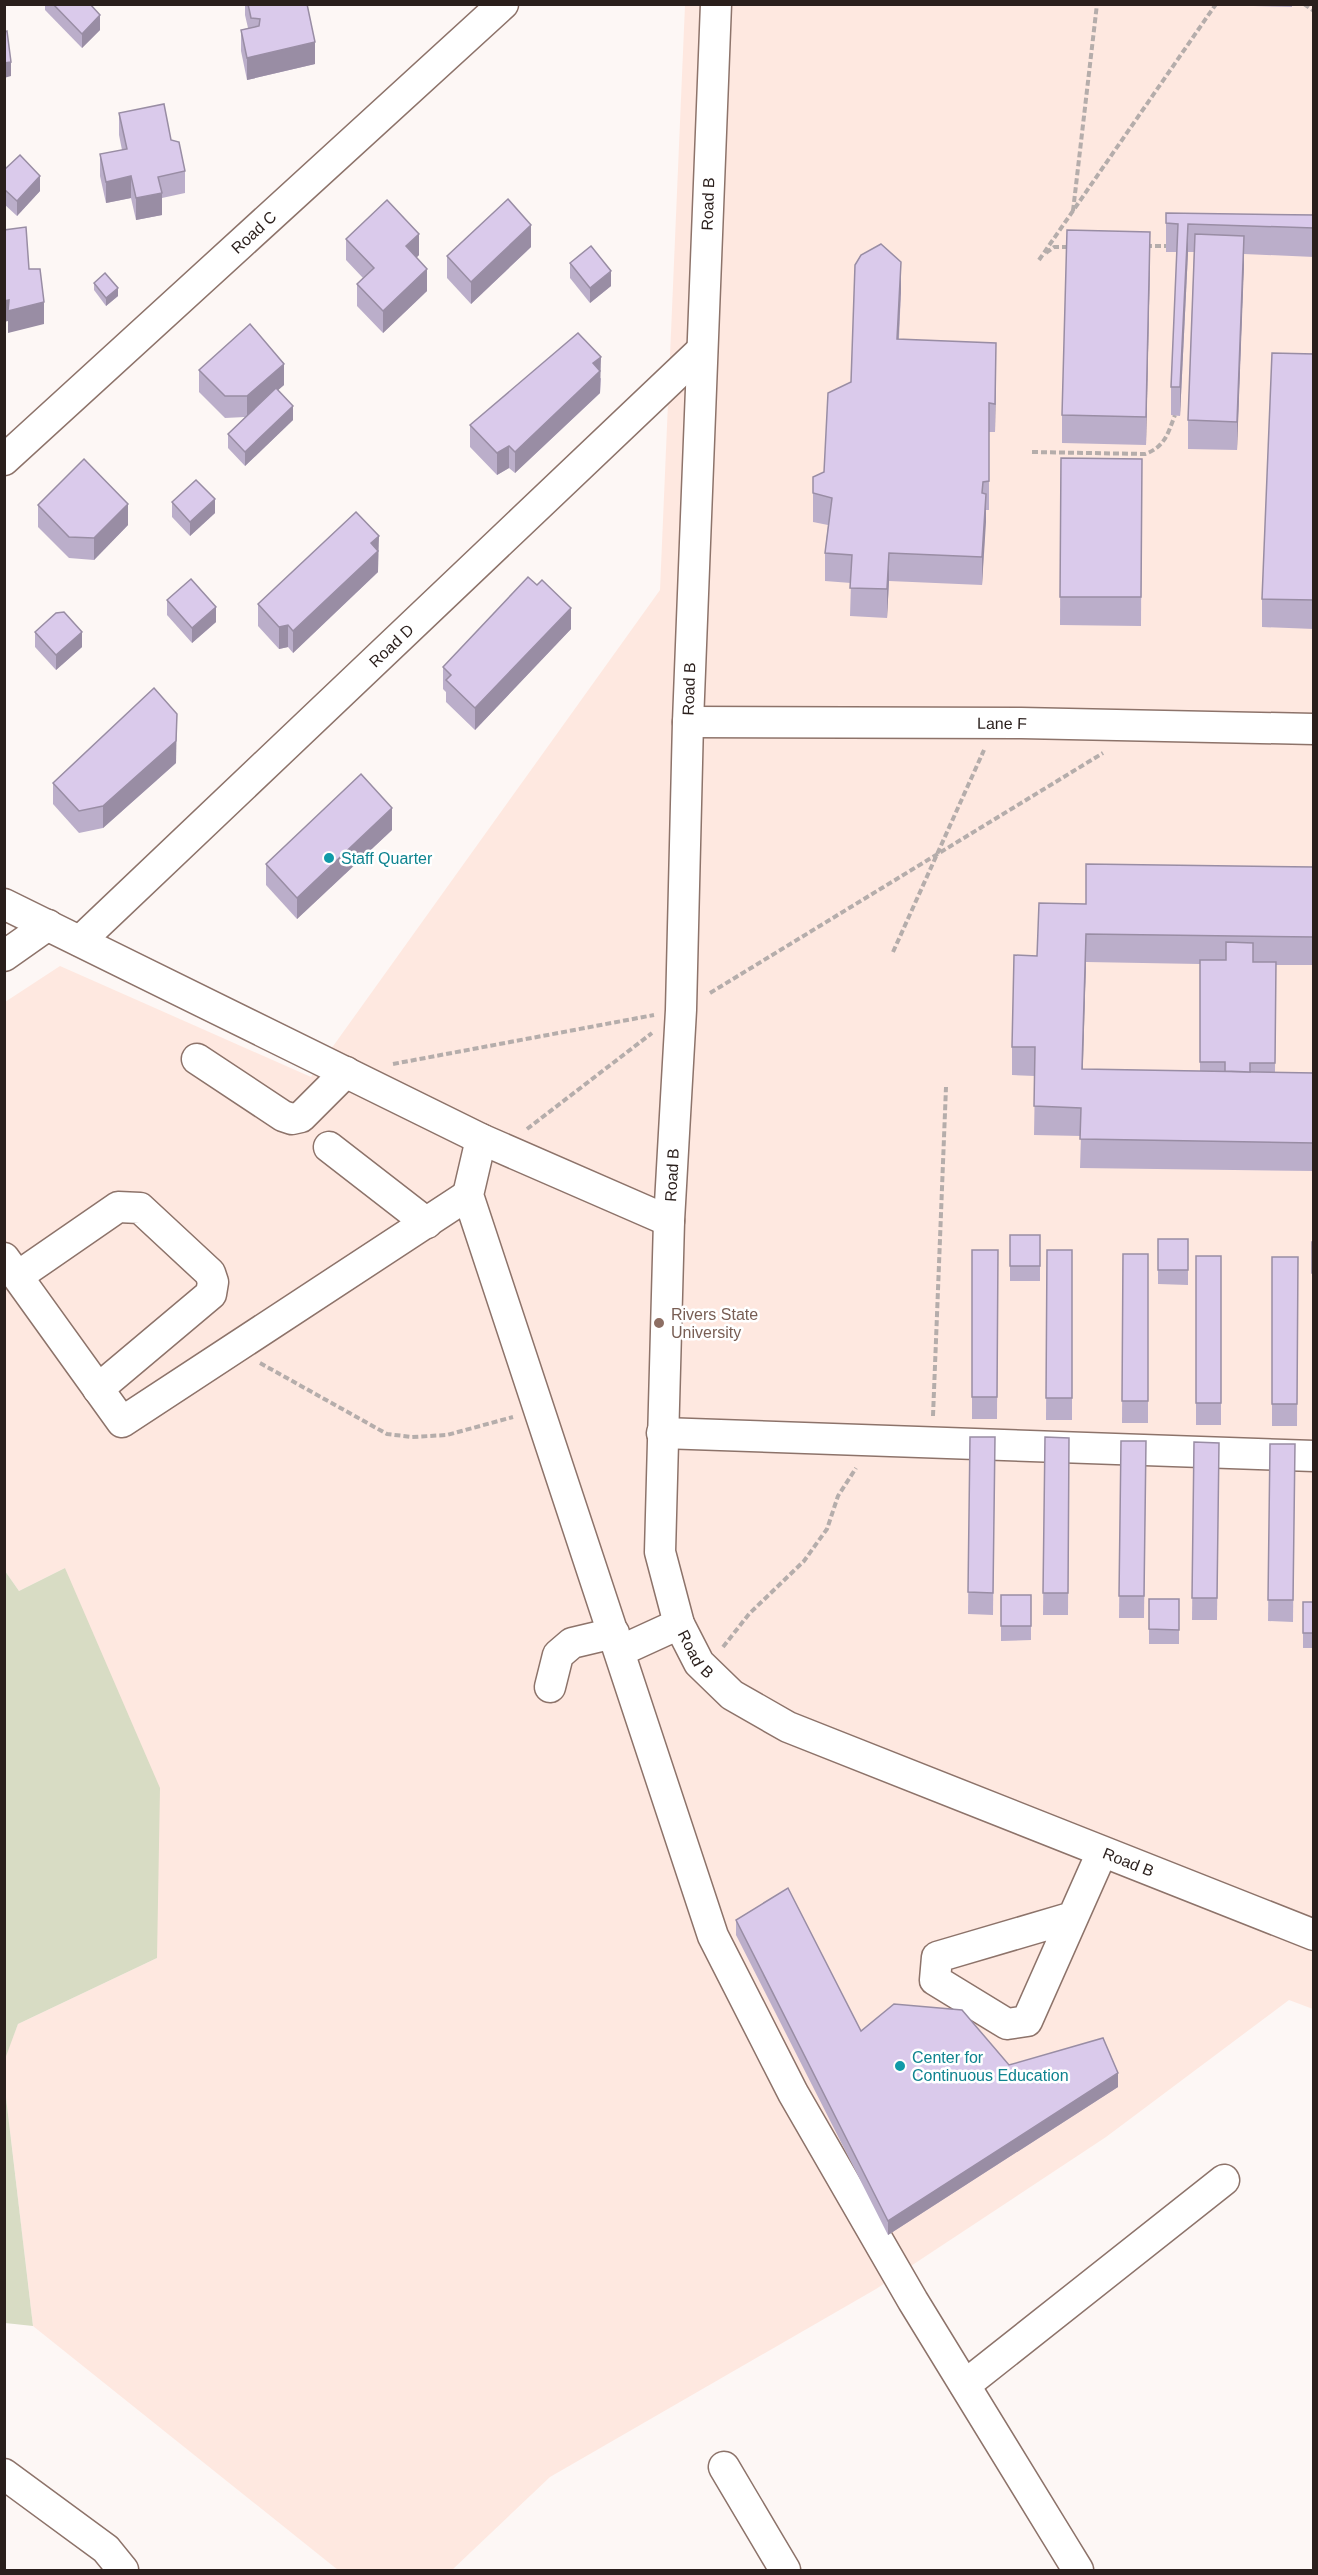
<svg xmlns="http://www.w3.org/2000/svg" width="1318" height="2575" viewBox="0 0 1318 2575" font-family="Helvetica,sans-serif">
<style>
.built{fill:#fee8e0}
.green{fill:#d8dcc4}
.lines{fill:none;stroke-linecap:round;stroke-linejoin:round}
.minor-casing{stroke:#8d736a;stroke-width:33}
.path{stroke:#b5adab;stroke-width:4;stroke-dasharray:6 3;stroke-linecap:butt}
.minor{stroke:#fff;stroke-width:30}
.wall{fill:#bbaeca;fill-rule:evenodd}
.shaded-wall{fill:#998da4}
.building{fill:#dacaeb;stroke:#998da4;stroke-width:1.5}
.culture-dot{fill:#0f9aa8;stroke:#fff;stroke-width:2}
.education-dot{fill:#8d6e63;stroke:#fff;stroke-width:2}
.labels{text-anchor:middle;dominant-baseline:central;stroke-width:5;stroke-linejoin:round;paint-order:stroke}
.street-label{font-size:16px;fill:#2a1f1c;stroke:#fff}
.culture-label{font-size:16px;fill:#0d838f;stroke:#fff;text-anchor:start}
.education-label{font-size:16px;fill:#785e54;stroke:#fff;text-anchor:start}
</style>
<rect width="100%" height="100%" fill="#fdf7f5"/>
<path class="built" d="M 685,5 L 1313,5 L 1313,2009 L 1289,2000 L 1106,2137 L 876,2289 L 550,2477 L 452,2570 L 338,2570 L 33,2326 L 5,2089 L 4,2059 L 18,2024 L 157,1958 L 65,1568 L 19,1591 L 5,1571 L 5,1002 L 60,966 L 311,1077 L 660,590 Z"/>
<g class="green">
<path d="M 65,1568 L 160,1788 L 157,1958 L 18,2024 L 5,2059 L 5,1571 L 19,1591 Z"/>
<path d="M 4,2089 L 5,2089 L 33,2326 L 5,2323 Z"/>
</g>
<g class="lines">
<defs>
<g id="minor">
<path id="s1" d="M 716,4 L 688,722 L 681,1010 L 669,1221 L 660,1552 L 679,1624 L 699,1663 L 732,1695 L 788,1727 L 1314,1935"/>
<path id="s2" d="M 4,460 L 503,4"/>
<path id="s3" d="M 688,722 L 1021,723 L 1314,729"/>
<path d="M 4,904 L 481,1139 L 669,1221"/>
<path id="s4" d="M 80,941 L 702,350"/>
<path d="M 4,956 L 48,925"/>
<path d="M 197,1059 L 283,1116 L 292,1119 L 301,1117 L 346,1072"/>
<path d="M 481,1139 L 468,1195 L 713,1936 L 793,2093 L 913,2301 L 1078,2570"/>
<path d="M 329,1147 L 427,1223"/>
<path d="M 4,1258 L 122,1422 L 468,1195"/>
<path d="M 18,1276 L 118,1207 L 140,1208 L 210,1273 L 213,1282 L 211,1294 L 98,1389"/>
<path d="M 662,1433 L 1314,1456"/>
<path d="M 620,1651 L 679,1624"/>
<path d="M 550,1687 L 558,1655 L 572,1643 L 614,1633"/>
<path d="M 1073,1917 L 937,1957 L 935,1980 L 1007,2024 L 1027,2021 L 1102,1852"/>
<path d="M 965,2385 L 1224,2180"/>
<path d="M 724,2467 L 785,2570"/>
<path d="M 4,2474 L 106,2549 L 123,2570"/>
</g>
</defs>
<use href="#minor" class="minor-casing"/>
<g class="path">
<path d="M 1304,4 L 1314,11"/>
<path d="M 1073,211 L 1097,4"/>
<path d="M 1146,246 L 1166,246"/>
<path d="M 1046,253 L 1054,247 L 1069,247"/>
<path d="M 1039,260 L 1216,4"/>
<path d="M 1032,452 L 1145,454 C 1165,447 1168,433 1175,415"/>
<path d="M 893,952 L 984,750"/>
<path d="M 710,993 L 1103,753"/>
<path d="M 393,1064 L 654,1015"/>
<path d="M 527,1129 L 652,1033"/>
<path d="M 260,1363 L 387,1434 L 412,1437 L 447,1435 L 513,1417"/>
<path d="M 933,1416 L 946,1087"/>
<path d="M 723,1647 L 749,1614 L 804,1561 L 827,1529 L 838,1496 L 856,1468"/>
</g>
<use href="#minor" class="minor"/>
</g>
<g class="wall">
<path d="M 45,4 L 90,4 L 100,30 L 82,48 L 45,10 Z"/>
<path d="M 245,4 L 307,4 L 315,64 L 247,80 L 241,51 L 241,30 L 248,28 L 245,15 Z"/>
<path d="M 1253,4 L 1292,4 L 1292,7 L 1253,6 Z"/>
<path d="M 119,113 L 171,140 L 185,171 L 185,193 L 162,198 L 162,215 L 136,220 L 131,198 L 106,203 L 100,176 L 100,154 L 122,150 L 119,135 Z"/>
<path d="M 4,170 L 40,191 L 17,216 L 4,204 Z"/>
<path d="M 1166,213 L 1314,215 L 1314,257 L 1244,254 L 1237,450 L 1188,449 L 1188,420 L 1194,252 L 1188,252 L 1180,416 L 1171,415 L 1171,387 L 1177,252 L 1166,252 Z"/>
<path d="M 346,239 L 419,255 L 416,258 L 427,291 L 383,333 L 357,306 L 357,284 L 363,278 L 346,260 Z"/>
<path d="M 531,247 L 471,304 L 447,278 L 447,256 Z"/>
<path d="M 1150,260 L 1146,445 L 1062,443 L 1062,415 Z"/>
<path d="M 570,263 L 611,286 L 590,303 L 570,278 Z"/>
<path d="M 94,283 L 118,296 L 106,306 L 94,290 Z"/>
<path d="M 901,290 L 899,339 L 996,371 L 995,432 L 989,432 L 989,510 L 986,510 L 982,585 L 889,581 L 887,618 L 850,616 L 851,583 L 825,581 L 825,553 L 828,525 L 813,522 L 813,477 L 824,472 L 851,382 Z"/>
<path d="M 1314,354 L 1314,629 L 1262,627 L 1262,599 Z"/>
<path d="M 199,370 L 284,385 L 278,390 L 293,420 L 245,466 L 228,448 L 228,434 L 245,417 L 225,418 L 199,392 Z"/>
<path d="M 601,378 L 600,393 L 515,473 L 509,468 L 497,475 L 470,447 L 470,425 Z"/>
<path d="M 1061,458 L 1142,459 L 1141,626 L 1060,625 Z"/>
<path d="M 172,502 L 215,513 L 190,536 L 172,517 Z"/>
<path d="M 38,505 L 128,525 L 94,560 L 69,558 L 38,527 Z"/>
<path d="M 378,558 L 378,572 L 293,653 L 288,647 L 279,649 L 258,626 L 258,604 Z"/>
<path d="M 537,585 L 571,629 L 475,730 L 446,702 L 446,692 L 443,689 L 443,667 Z"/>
<path d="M 167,600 L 216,622 L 192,643 L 167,615 Z"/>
<path d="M 35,632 L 82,647 L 56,670 L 35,647 Z"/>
<path d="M 176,763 L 103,828 L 79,833 L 53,804 L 53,783 Z"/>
<path d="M 392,830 L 297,919 L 266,885 L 266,864 Z"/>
<path d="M 1314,867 L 1314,965 L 1276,965 L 1275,1072 L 1314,1073 L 1314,1171 L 1080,1168 L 1081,1136 L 1034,1135 L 1035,1076 L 1012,1075 L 1012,1047 L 1037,956 L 1086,904 ZM 1086,962 L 1200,964 L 1200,1071 L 1082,1069 Z"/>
<rect x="1010" y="1235" width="30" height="46"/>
<path d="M 1158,1239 L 1188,1239 L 1188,1285 L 1158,1284 Z"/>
<rect x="1312" y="1242" width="2" height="46"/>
<path d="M 972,1250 L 998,1250 L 997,1419 L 972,1419 Z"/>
<path d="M 1047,1250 L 1072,1250 L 1072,1420 L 1046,1420 Z"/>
<path d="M 1123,1254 L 1148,1254 L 1148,1423 L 1122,1423 Z"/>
<rect x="1196" y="1256" width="25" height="169"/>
<path d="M 1272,1257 L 1298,1257 L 1297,1426 L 1272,1426 Z"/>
<path d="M 970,1437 L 995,1437 L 993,1615 L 968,1614 Z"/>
<path d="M 1045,1437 L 1069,1438 L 1068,1615 L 1043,1615 Z"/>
<path d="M 1121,1441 L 1146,1441 L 1144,1618 L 1119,1618 Z"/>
<path d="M 1194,1442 L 1219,1443 L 1217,1620 L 1192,1620 Z"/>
<path d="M 1270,1444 L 1295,1444 L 1293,1622 L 1268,1621 Z"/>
<path d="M 1001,1595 L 1031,1595 L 1031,1640 L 1001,1641 Z"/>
<rect x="1149" y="1599" width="30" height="45"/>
<rect x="1303" y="1602" width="11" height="46"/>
<path d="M 736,1920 L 861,2031 L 1009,2065 L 1118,2087 L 888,2235 L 736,1935 Z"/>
</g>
<g class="shaded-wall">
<path d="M 100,15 L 100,30 L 82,48 L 82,34 Z"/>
<path d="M 315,42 L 315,64 L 247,80 L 247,58 Z"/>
<path d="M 11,62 L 11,76 L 4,78 L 4,63 Z"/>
<path d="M 40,176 L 40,191 L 17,216 L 17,201 Z"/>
<path d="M 131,176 L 131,198 L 106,203 L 106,182 Z"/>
<path d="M 162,193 L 162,215 L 136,220 L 136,198 Z"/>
<path d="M 1188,224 L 1188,252 L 1180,416 L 1180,387 Z"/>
<path d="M 531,225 L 531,247 L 471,304 L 471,282 Z"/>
<path d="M 1150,232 L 1150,260 L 1146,445 L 1146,417 Z"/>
<path d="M 419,234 L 419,255 L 406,268 L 406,246 Z"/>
<path d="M 1244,236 L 1244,265 L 1237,450 L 1237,422 Z"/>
<path d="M 901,262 L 901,290 L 897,367 L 897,339 Z"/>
<path d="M 427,269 L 427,291 L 383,333 L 383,311 Z"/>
<path d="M 611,271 L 611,286 L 590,303 L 590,288 Z"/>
<path d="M 118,288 L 118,296 L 106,306 L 106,298 Z"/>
<path d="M 9,300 L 44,302 L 44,324 L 8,333 L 8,321 L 4,322 L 4,301 Z"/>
<path d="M 996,343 L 996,371 L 995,432 L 995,404 Z"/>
<path d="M 601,357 L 600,393 L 515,473 L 515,452 L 593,363 Z"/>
<path d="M 284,364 L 284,385 L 247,417 L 247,396 Z"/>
<path d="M 293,406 L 293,420 L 245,466 L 245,452 Z"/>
<path d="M 509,446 L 509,468 L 497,475 L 497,453 Z"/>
<path d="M 986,494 L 986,522 L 982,585 L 982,557 Z"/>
<path d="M 215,499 L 215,513 L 190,536 L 190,522 Z"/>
<path d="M 128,504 L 128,525 L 94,560 L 94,538 Z"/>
<path d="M 379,536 L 378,572 L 293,653 L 293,631 L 371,543 Z"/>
<path d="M 889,553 L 889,581 L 887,618 L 887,589 Z"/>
<path d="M 216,607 L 216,622 L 192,643 L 192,628 Z"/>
<path d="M 571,608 L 571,629 L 475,730 L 475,708 Z"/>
<path d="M 288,625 L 288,647 L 279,649 L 279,627 Z"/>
<path d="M 82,632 L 82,647 L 56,670 L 56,655 Z"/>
<path d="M 177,714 L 176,763 L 103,828 L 103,806 Z"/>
<path d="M 392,808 L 392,830 L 297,919 L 297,898 Z"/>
<path d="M 1086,934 L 1086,962 L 1082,1098 L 1082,1069 Z"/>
<path d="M 1118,2073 L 1118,2087 L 888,2235 L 888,2221 Z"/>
</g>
<g class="building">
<path d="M 53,4 L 90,4 L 100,15 L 82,34 Z"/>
<path d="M 248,4 L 307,4 L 315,42 L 247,58 L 241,30 L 259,26 L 260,19 L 251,18 Z"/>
<path d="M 7,31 L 11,62 L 4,63 L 4,32 Z"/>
<path d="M 164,104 L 171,140 L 179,142 L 185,171 L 158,177 L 162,193 L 136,198 L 131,176 L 106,182 L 100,154 L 127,149 L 119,113 Z"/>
<path d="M 20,155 L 40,176 L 17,201 L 4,189 L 4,170 Z"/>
<path d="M 508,199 L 531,225 L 471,282 L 447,256 Z"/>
<path d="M 387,200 L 419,234 L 406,246 L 427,269 L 383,311 L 357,284 L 374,268 L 346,239 Z"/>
<path d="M 1166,213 L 1314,215 L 1314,228 L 1188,224 L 1180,387 L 1171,387 L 1178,224 L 1166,223 Z"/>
<path d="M 26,227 L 29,269 L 40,269 L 44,302 L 8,311 L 9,300 L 4,301 L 4,230 Z"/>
<path d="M 1067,230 L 1150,232 L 1146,417 L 1062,415 Z"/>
<path d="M 1195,234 L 1244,236 L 1237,422 L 1188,420 Z"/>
<path d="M 881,244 L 901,262 L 897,339 L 996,343 L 995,404 L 989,403 L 989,481 L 983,482 L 982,493 L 986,494 L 982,557 L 889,553 L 887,589 L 850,588 L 852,555 L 825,553 L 832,498 L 813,493 L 813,477 L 824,472 L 828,393 L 851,382 L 855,265 L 861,255 Z"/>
<path d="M 591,246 L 611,271 L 590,288 L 570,263 Z"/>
<path d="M 105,273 L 118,288 L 106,298 L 94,283 Z"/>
<path d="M 250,324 L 284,364 L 247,396 L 225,396 L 199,370 Z"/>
<path d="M 578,333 L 601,357 L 593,363 L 600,371 L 515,452 L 509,446 L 497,453 L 470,425 Z"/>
<path d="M 1272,353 L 1314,354 L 1314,600 L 1262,599 Z"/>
<path d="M 276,388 L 293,406 L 245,452 L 228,434 Z"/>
<path d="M 1061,458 L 1142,459 L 1141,597 L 1060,597 Z"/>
<path d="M 84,459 L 128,504 L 94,538 L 69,537 L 38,505 Z"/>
<path d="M 196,480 L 215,499 L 190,522 L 172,502 Z"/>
<path d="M 356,512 L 379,536 L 371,543 L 378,551 L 293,631 L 288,625 L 279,627 L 258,604 Z"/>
<path d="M 528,577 L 537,585 L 542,580 L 571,608 L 475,708 L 446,680 L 451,675 L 443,667 Z"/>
<path d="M 191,579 L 216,607 L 192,628 L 167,600 Z"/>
<path d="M 64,612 L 82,632 L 56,655 L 35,632 L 56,613 Z"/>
<path d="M 154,688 L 177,714 L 176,741 L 103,806 L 79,811 L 53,783 Z"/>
<path d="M 361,774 L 392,808 L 297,898 L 266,864 Z"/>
<path d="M 1086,864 L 1314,867 L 1314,937 L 1086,934 L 1082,1069 L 1314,1073 L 1314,1143 L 1080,1139 L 1081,1108 L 1034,1106 L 1035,1047 L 1012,1047 L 1014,955 L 1037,956 L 1039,903 L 1086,904 Z"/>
<path d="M 1226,942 L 1253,943 L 1253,962 L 1276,962 L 1275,1063 L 1250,1063 L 1250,1072 L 1225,1071 L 1225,1062 L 1200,1062 L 1200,960 L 1226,960 Z"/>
<rect x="1010" y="1235" width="30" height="31"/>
<rect x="1158" y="1239" width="30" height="31"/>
<rect x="1312" y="1242" width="2" height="31"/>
<path d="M 972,1250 L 998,1250 L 997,1397 L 972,1397 Z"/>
<path d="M 1047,1250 L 1072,1250 L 1072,1398 L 1046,1398 Z"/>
<path d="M 1123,1254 L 1148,1254 L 1148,1401 L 1122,1401 Z"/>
<rect x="1196" y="1256" width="25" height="147"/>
<path d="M 1272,1257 L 1298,1257 L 1297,1404 L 1272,1404 Z"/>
<path d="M 970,1437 L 995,1437 L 993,1593 L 968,1592 Z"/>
<path d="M 1045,1437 L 1069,1438 L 1068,1593 L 1043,1593 Z"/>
<path d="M 1121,1441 L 1146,1441 L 1144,1596 L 1119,1596 Z"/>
<path d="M 1194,1442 L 1219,1443 L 1217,1598 L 1192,1598 Z"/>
<path d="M 1270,1444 L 1295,1444 L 1293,1600 L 1268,1600 Z"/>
<rect x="1001" y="1595" width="30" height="31"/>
<path d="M 1149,1599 L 1179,1599 L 1179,1630 L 1149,1629 Z"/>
<rect x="1303" y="1602" width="11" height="31"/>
<path d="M 788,1888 L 861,2031 L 894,2004 L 962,2010 L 1009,2065 L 1103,2038 L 1118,2073 L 888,2221 L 736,1920 Z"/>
</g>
<g class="culture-dot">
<circle cx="329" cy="858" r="6"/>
<circle cx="900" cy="2066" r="6"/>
</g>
<circle class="education-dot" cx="659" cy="1323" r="6"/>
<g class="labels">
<g class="street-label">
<text transform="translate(708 204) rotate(-88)">Road B</text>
<text stroke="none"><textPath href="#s2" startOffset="338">Road C</textPath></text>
<text stroke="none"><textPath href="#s4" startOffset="429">Road D</textPath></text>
<text transform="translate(689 689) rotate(-88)">Road B</text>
<text stroke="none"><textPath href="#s3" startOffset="314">Lane F</textPath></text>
<text transform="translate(672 1175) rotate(-87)">Road B</text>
<text stroke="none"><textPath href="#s1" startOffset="1658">Road B</textPath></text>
<text stroke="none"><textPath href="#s1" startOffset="2144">Road B</textPath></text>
</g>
<g class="culture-label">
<text x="341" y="858">Staff Quarter</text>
<text x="912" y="2057">Center for<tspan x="912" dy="18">Continuous Education</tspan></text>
</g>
<g class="education-label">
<text x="671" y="1314">Rivers State<tspan x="671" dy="18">University</tspan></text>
</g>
</g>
<rect width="1318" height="2575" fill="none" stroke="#2a1f1c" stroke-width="12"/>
</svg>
